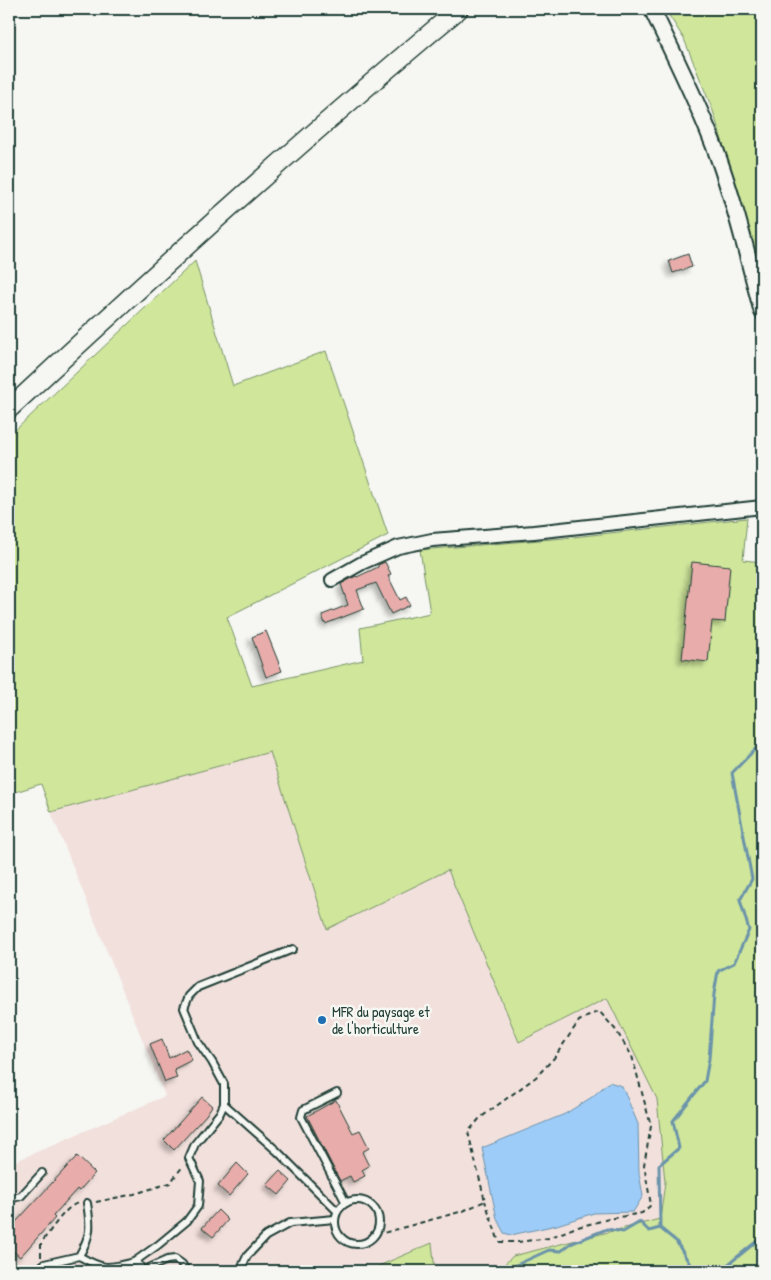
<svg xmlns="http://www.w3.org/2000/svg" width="771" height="1280" viewBox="0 0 771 1280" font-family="'Patrick Hand',sans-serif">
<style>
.built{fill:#f2e0dc}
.green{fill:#cfe69b;stroke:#779268}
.water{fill:#9eccf9;stroke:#6b93aa}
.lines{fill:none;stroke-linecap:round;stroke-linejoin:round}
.stream{stroke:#6b93aa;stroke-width:3}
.building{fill:#e8adaa;stroke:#1f3d34;filter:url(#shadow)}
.service-casing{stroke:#1f3d34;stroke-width:10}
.minor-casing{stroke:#1f3d34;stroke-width:16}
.tertiary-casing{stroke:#1f3d34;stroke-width:19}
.secondary-casing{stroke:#1f3d34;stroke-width:21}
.path{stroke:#1f3d34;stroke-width:2;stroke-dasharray:5 4;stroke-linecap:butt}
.service{stroke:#f6f6f2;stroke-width:6}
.minor{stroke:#f6f6f2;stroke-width:12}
.tertiary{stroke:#f6f6f2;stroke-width:15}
.secondary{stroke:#f6f6f2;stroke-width:18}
.poi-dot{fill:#1f6fb2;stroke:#f6f6f2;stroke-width:2}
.labels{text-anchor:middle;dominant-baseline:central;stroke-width:5;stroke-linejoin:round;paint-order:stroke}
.poi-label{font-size:15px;fill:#1f3d34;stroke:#f6f6f2;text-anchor:start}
</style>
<defs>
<filter id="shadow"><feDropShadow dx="-4" dy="4" stdDeviation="2.5" flood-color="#0004"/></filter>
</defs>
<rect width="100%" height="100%" fill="#f6f6f2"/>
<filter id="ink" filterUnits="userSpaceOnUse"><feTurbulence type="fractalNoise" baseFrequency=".02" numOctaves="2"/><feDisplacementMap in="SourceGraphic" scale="10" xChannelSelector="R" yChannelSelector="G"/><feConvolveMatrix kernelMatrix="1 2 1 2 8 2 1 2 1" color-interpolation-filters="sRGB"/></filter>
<g filter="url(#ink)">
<path class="built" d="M 270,752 L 327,929 L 448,869 L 519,1042 L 607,998 L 657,1099 L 665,1182 L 660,1219 L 513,1256 L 497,1271 L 435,1271 L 431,1243 L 367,1271 L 9,1271 L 9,1164 L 165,1096 L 51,812 Z"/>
<g class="green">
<path d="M 665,9 L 762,9 L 762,272 L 713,111 L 684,39 Z"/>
<path d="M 195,261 L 233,386 L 326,351 L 388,535 L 227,617 L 252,686 L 363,660 L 360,628 L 430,613 L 420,550 L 564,538 L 747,518 L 743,560 L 762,562 L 762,1271 L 497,1271 L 513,1256 L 660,1219 L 665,1182 L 657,1099 L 607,998 L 519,1042 L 448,870 L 327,929 L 270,752 L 51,812 L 41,784 L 9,794 L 9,436 Z"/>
<path d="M 432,1243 L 435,1271 L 367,1271 Z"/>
</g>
<path class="water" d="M 609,1082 L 622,1086 L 638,1124 L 639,1173 L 643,1196 L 633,1212 L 594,1213 L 557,1225 L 511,1235 L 504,1233 L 497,1219 L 482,1148 L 565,1114 L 592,1097 Z"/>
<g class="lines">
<g class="stream">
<path d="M 503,1271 L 549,1250 L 561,1251 L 570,1244 L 607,1229 L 623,1232 L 640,1222 L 649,1231 L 660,1228"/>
<path d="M 698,1271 L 691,1266 L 676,1241 L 660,1228 L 659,1165 L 679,1148 L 673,1121 L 705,1081 L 709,1059 L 714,994 L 718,971 L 734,963 L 749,930 L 740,900 L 752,879 L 732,773 L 762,742"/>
<path d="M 720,1271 L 762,1237"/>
</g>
</g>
<g class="building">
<path d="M 688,254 L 692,267 L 673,273 L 669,261 Z"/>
<path d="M 385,562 L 391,574 L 388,576 L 400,600 L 406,597 L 410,605 L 391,614 L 376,583 L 357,590 L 364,609 L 325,624 L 322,615 L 348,605 L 341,584 L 356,576 L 357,577 L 378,567 L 378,565 Z"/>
<path d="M 692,562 L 730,566 L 725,622 L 712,621 L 708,662 L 682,659 Z"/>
<path d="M 266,631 L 282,671 L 266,677 L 252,637 Z"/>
<path d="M 162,1039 L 169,1058 L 186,1049 L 192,1060 L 174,1069 L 177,1078 L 165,1082 L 150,1044 Z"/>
<path d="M 202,1097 L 212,1106 L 206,1115 L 174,1150 L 164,1140 Z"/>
<path d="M 336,1100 L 353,1133 L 360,1130 L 369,1148 L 362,1152 L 369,1166 L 362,1170 L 365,1176 L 353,1182 L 350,1176 L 340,1181 L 307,1116 Z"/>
<path d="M 77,1156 L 95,1173 L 79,1191 L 77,1189 L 53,1216 L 55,1218 L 20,1257 L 11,1249 L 14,1246 L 9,1241 L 9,1217 L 15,1223 Z"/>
<path d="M 237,1163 L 248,1174 L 229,1196 L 218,1186 Z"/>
<path d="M 280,1171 L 291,1181 L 279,1195 L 267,1185 Z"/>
<path d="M 218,1210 L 228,1220 L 213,1237 L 202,1228 Z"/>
</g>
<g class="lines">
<defs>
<g id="service">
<path d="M 337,1093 L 303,1110 L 301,1117 L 346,1203"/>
<path d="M 224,1104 L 277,1151 L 337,1211"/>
<path d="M 9,1199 L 21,1196 L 42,1173"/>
<circle cx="357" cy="1222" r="22"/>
<path d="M 79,1256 C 104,1270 107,1269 134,1262 L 140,1266 L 142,1271"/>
<path d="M 134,1262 L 158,1245 L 187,1221 L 198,1206 L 200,1181 L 189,1158 L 195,1144 L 220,1113 L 224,1104 L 224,1084 L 212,1062 L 198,1042 L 184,1008 L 189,996 L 198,987 L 293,949"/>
<path d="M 37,1271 L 44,1264 L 79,1256 C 91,1235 91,1228 87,1203"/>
<path d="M 142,1271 L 167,1260 L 175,1259 L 182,1264 L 186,1271"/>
<path d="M 240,1271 L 247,1256 L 266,1236 L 290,1223 L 335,1219"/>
</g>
<path id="minor" d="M 332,580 L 362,563 L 398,547 L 432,540 L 534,532 L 762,507"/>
<path id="tertiary" d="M 652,9 C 674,56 698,102 716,151 C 735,203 748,258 762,311"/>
<path id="secondary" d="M 9,409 C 156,272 305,137 459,9"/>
</defs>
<use href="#service" class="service-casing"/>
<use href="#minor" class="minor-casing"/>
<use href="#tertiary" class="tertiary-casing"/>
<use href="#secondary" class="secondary-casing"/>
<g class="path">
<path d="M 96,1202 L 134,1194 L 170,1183 L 183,1166"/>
<path d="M 376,1235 L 463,1211 L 485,1201 L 468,1132 L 480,1118 L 536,1077 L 554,1058 L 579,1021 L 599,1011 L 615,1029 L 632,1056 L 651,1126 L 644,1165 L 651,1205 L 642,1213 L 609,1219 L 574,1228 L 549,1238 L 518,1242 L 499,1242 L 485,1201"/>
<path d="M 41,1257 L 41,1243 C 49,1233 67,1204 79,1203"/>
<path d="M 9,1264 L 17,1271"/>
</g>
<use href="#service" class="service"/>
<use href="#minor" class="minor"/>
<use href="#tertiary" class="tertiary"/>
<use href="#secondary" class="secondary"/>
</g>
</g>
<circle class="poi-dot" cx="322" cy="1020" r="5"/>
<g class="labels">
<g class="poi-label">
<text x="332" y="1011">MFR du paysage et<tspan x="332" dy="17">de l'horticulture</tspan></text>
</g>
</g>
<rect width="771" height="1280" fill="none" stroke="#f6f6f2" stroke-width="30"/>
<rect x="15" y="15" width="741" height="1250" fill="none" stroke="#1f3d34" stroke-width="2" filter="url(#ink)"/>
</svg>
